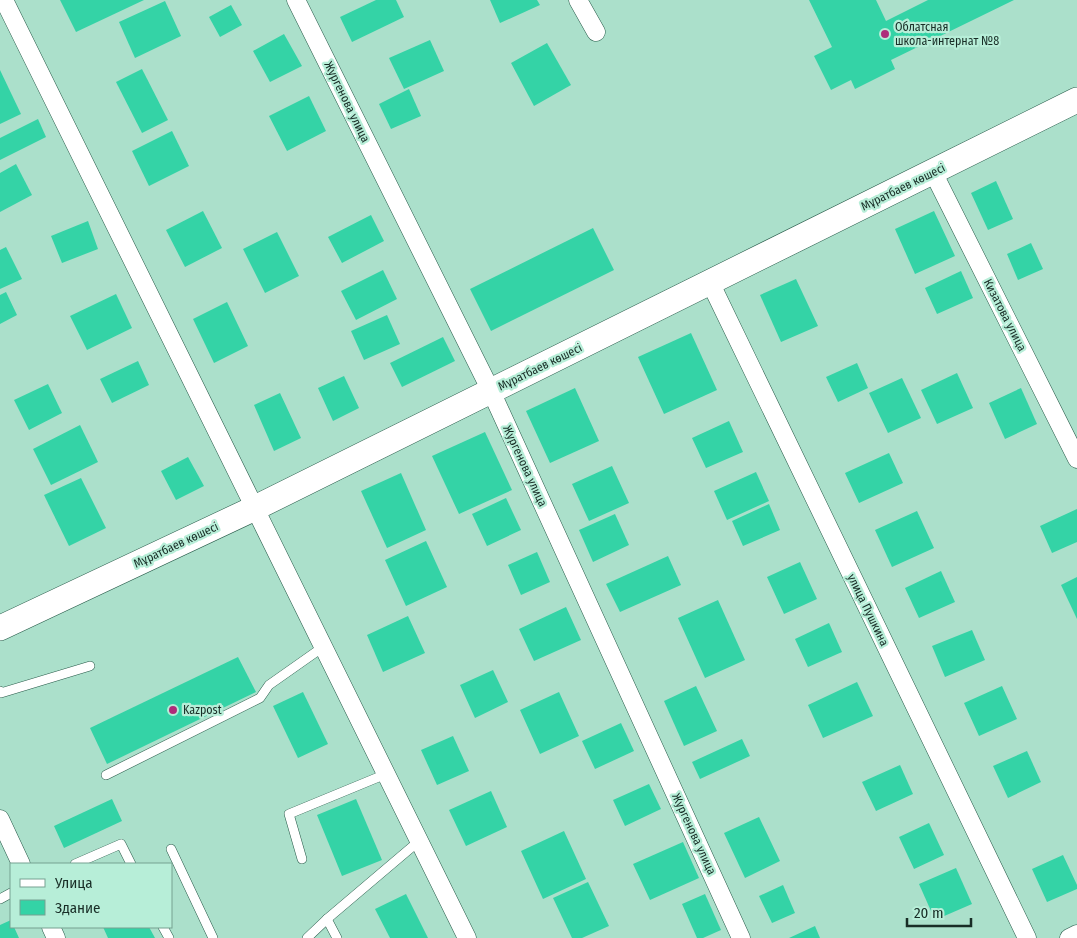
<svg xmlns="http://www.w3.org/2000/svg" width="1077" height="938" viewBox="0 0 1077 938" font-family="'Fira Sans Condensed',sans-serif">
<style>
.building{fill:#34d3a6}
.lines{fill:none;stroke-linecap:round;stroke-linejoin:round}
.lane-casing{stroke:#275a49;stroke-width:10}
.street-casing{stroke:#275a49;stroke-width:19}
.secondary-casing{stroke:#275a49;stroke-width:26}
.lane{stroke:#fff;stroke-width:9}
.street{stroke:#fff;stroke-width:18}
.secondary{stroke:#fff;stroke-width:25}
.poi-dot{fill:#ae2d7a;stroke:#b7eed8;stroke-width:2}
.labels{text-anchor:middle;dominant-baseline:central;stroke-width:4.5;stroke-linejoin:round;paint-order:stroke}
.poi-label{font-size:12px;fill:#182d26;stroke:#b7eed8;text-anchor:start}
.street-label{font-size:12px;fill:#182d26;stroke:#b7eed8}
</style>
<rect width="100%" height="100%" fill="#abe0cb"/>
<g class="building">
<path d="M 60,0 L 144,0 L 76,32 Z"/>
<path d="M 376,0 L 396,0 L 404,17 L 352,42 L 340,17 Z"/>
<path d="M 490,0 L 537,0 L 540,5 L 500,23 Z"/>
<path d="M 809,0 L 876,0 L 886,21 L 928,0 L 1014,0 L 891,60 L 895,69 L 855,89 L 851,80 L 831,90 L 814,56 L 832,47 Z"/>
<path d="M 165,1 L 181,36 L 135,58 L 119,22 Z"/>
<path d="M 231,5 L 242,25 L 220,37 L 209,17 Z"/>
<path d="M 284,34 L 302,66 L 270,82 L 253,51 Z"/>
<path d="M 430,40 L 444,71 L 404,89 L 389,58 Z"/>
<path d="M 547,43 L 571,85 L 534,106 L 511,63 Z"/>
<path d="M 142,69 L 168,120 L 142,133 L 116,82 Z"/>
<path d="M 0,70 L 21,114 L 0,124 Z"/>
<path d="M 409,89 L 421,116 L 391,129 L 379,104 Z"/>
<path d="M 309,96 L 326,131 L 287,151 L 269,116 Z"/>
<path d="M 38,119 L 46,137 L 0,160 L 0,138 Z"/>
<path d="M 172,131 L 189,166 L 149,186 L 132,151 Z"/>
<path d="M 16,164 L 32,195 L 0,212 L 0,173 Z"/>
<path d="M 996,181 L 1013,219 L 988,230 L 971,193 Z"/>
<path d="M 203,211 L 222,248 L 185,267 L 166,230 Z"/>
<path d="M 934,211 L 955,256 L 915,274 L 895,229 Z"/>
<path d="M 371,215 L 384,241 L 342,263 L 328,237 Z"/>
<path d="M 88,221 L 98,249 L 62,263 L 51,236 Z"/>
<path d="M 593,228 L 614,270 L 491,331 L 470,289 Z"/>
<path d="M 277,232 L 299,276 L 265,293 L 243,249 Z"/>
<path d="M 1031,243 L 1043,269 L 1018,280 L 1007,254 Z"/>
<path d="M 6,247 L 22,279 L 0,289 L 0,250 Z"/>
<path d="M 383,270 L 397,299 L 356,320 L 341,291 Z"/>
<path d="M 961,271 L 973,298 L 937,314 L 925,288 Z"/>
<path d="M 796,279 L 818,326 L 781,342 L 760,295 Z"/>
<path d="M 6,292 L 17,315 L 0,324 L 0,295 Z"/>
<path d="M 116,294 L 132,328 L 87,350 L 70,316 Z"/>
<path d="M 227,302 L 248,346 L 214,363 L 193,319 Z"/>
<path d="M 387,315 L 400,344 L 364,360 L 351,331 Z"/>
<path d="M 691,333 L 717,390 L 664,414 L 638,357 Z"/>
<path d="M 443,337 L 455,361 L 402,387 L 390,363 Z"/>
<path d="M 138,361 L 149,385 L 112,403 L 100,379 Z"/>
<path d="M 857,363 L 868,388 L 838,402 L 826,377 Z"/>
<path d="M 957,373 L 973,408 L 937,424 L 921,390 Z"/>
<path d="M 344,376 L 359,408 L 333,421 L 318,388 Z"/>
<path d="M 902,378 L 921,418 L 888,433 L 869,393 Z"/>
<path d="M 48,384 L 62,413 L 29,430 L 14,400 Z"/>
<path d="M 575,388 L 599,441 L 550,463 L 526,411 Z"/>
<path d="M 1021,388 L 1037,424 L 1005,439 L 989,403 Z"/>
<path d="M 280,393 L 301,438 L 274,451 L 254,405 Z"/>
<path d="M 729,421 L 743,452 L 706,468 L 692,438 Z"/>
<path d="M 80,425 L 98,462 L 51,485 L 33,449 Z"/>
<path d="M 485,432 L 512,490 L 459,514 L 432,456 Z"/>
<path d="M 889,453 L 903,483 L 859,503 L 845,473 Z"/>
<path d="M 188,457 L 204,486 L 176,500 L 161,471 Z"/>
<path d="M 612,466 L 629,503 L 589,521 L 572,484 Z"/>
<path d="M 756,472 L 769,501 L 727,520 L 714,491 Z"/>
<path d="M 401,473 L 426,530 L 387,548 L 361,491 Z"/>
<path d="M 81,478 L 106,528 L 69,546 L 44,495 Z"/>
<path d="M 506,498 L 521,530 L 487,546 L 472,514 Z"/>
<path d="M 769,504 L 780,530 L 743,546 L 732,521 Z"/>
<path d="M 1077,509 L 1077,542 L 1052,553 L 1040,526 Z"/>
<path d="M 917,511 L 934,548 L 892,567 L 875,530 Z"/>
<path d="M 615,514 L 629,545 L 593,562 L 579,530 Z"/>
<path d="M 426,541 L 447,587 L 406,606 L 385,560 Z"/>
<path d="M 537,552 L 550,582 L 521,595 L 508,565 Z"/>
<path d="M 668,556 L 681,585 L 620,612 L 606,584 Z"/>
<path d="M 800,562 L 817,599 L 784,614 L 767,577 Z"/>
<path d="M 941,571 L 955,602 L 919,618 L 905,588 Z"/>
<path d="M 1077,577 L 1077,619 L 1061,585 Z"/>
<path d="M 718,600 L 745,660 L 705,678 L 678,618 Z"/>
<path d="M 566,607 L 581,640 L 534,661 L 519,629 Z"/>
<path d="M 408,616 L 425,653 L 383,672 L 367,635 Z"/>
<path d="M 829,623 L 842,652 L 808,667 L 795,639 Z"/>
<path d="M 972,630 L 985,660 L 945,677 L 932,646 Z"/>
<path d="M 238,657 L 256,692 L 107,764 L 90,728 Z"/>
<path d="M 493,670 L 508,702 L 475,718 L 460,685 Z"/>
<path d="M 857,682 L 873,716 L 823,738 L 808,705 Z"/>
<path d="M 696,686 L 717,731 L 684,746 L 664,701 Z"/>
<path d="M 1002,686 L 1017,719 L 979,736 L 964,703 Z"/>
<path d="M 303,692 L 328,744 L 298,758 L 273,706 Z"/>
<path d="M 559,692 L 579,736 L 540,754 L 520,710 Z"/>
<path d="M 621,723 L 634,751 L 595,769 L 582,741 Z"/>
<path d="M 453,736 L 469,771 L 437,785 L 421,750 Z"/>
<path d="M 742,739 L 750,756 L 700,779 L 692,762 Z"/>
<path d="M 1027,751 L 1041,782 L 1008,798 L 993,766 Z"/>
<path d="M 900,765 L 913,794 L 876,811 L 862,782 Z"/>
<path d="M 649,784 L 661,809 L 625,826 L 613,800 Z"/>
<path d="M 491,791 L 507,827 L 466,846 L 449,810 Z"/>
<path d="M 112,799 L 122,821 L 64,848 L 54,826 Z"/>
<path d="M 356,799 L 382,860 L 342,876 L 317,815 Z"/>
<path d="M 759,817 L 780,861 L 745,878 L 724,833 Z"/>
<path d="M 929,823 L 944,855 L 914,869 L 899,837 Z"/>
<path d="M 564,831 L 586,879 L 543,899 L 521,851 Z"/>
<path d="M 683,842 L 699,878 L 650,900 L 633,864 Z"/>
<path d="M 1063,855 L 1077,885 L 1077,889 L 1047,902 L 1032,869 Z"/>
<path d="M 956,868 L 972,904 L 935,920 L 919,884 Z"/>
<path d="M 588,882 L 609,926 L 582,938 L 572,938 L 553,898 Z"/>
<path d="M 783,885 L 795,913 L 772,923 L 759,896 Z"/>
<path d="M 406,894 L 428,938 L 390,938 L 375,909 Z"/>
<path d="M 705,894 L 721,930 L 703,938 L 697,938 L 682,904 Z"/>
<path d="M 11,920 L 11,927 L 14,927 L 19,938 L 0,938 L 0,925 Z"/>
<path d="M 815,926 L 820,938 L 789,938 Z"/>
<path d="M 103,927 L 149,927 L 155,938 L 108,938 Z"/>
</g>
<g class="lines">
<defs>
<g id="lane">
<path d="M 0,691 L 1,693 L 90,666"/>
<path d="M 106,775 L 260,698 L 269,685 L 323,647"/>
<path d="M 171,849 L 213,938"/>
<path d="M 302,859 L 289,814 L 386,774"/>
<path d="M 75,864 L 121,844 L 131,864"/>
<path d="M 0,899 L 11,893"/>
<path d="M 327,919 L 337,938"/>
<path d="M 163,927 L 169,938"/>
<path d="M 307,938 L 327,919 L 419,841"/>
</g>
<g id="street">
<path d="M 4,0 L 467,938"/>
<path d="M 296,0 L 491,391 L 741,938"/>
<path d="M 578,0 L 596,32"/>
<path d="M 933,172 L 1077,459"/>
<path d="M 710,282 L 1027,938"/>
<path d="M 0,819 L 21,864"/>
<path d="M 51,927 L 56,938"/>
<path d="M 1069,938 L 1077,934"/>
</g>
<path id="secondary" d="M 0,628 L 255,508 L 1077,100"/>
</defs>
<use href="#lane" class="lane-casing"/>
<use href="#street" class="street-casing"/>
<use href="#secondary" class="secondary-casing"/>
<use href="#lane" class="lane"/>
<use href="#street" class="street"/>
<use href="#secondary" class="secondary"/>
</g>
<g class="poi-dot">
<circle cx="885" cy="34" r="5"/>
<circle cx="173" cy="710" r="5"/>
</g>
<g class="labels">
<g class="poi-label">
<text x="895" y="27">Облатсная<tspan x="895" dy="14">школа-интернат №8</tspan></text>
<text x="183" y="710">Kazpost</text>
</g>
<g class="street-label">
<text transform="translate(347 102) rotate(64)">Жургенова улица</text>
<text transform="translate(903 187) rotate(-26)">Мұратбаев көшесі</text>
<text transform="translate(1005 315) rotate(63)">Кизатова улица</text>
<text transform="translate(540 367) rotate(-26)">Мұратбаев көшесі</text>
<text transform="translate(525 466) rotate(65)">Жургенова улица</text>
<text transform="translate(176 545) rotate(-25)">Мұратбаев көшесі</text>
<text transform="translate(868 610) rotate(64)">улица Пушкина</text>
<text transform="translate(694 834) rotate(65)">Жургенова улица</text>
</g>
</g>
<rect x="10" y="863" width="162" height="65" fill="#b7eed8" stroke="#77a191"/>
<rect x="20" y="879" width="25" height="8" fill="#ffffff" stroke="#77a191"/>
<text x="55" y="888" font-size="15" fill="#182d26">Улица</text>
<rect x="20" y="900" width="25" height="15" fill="#34d3a6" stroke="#77a191"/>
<text x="55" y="913" font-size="15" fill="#182d26">Здание</text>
<path d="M907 918v8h64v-8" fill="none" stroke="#182d26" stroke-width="2.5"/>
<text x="914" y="918" font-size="15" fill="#182d26" stroke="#b7eed8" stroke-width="4" paint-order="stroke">20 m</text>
</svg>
